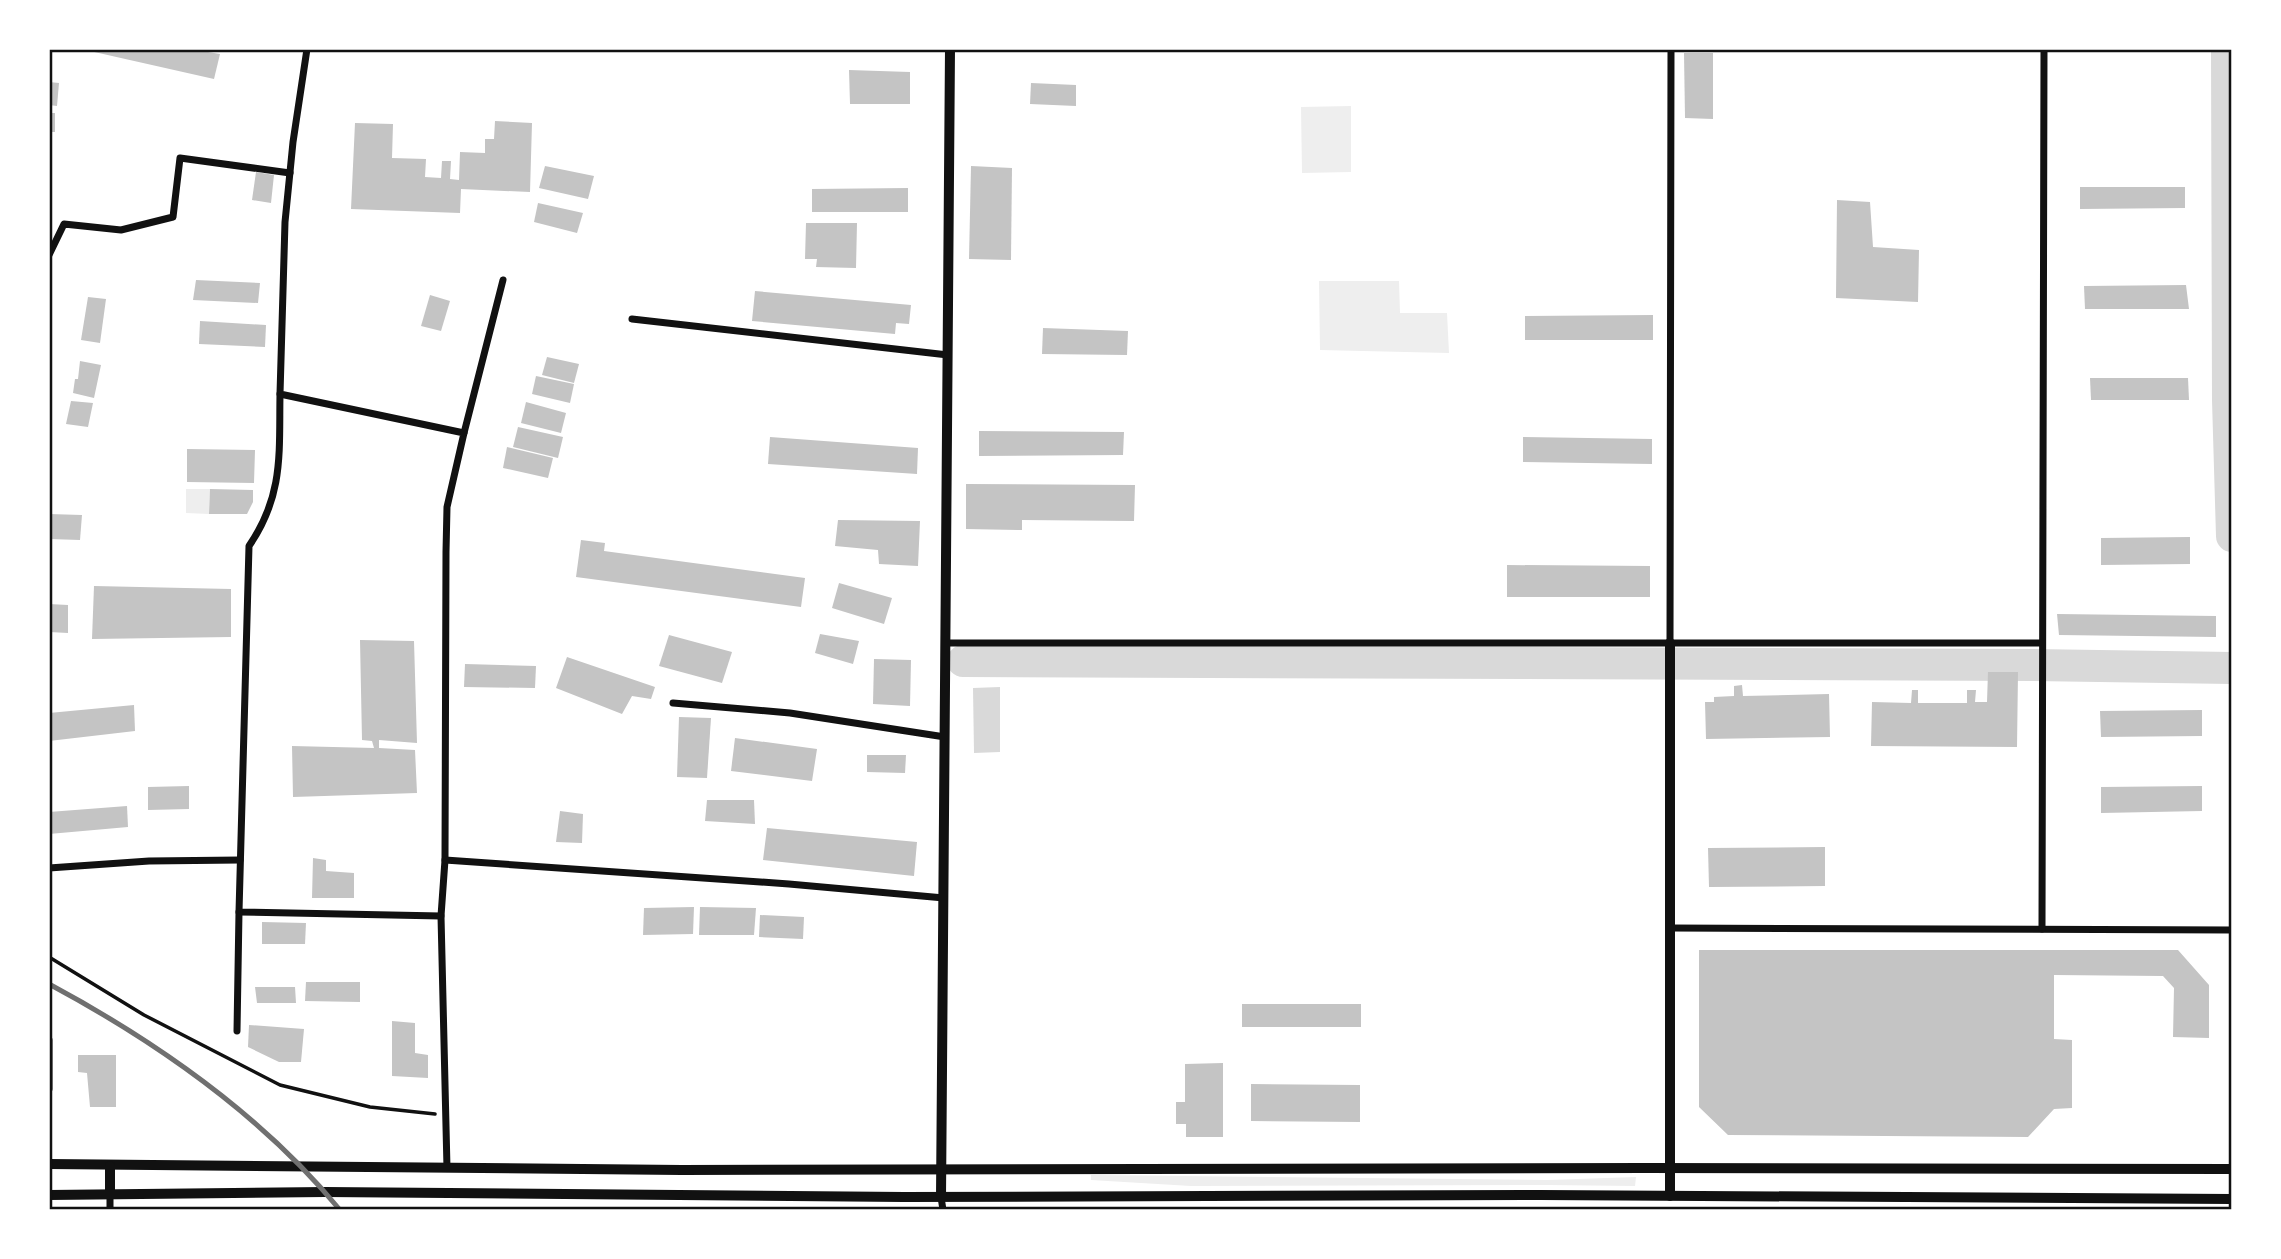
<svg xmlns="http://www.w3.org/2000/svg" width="2281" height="1259" viewBox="0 0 2281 1259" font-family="Arial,sans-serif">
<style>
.green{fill:#eee}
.water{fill:#d9d9d9}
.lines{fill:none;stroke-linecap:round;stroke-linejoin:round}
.river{stroke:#d9d9d9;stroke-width:32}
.building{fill:#c4c4c4}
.path{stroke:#111;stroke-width:3.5}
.minor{stroke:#111;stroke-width:7}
.tertiary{stroke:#111;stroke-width:10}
.rail{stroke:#707070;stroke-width:5}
.neatline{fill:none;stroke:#111;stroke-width:2.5}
</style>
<rect width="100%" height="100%" fill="#fff"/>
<g class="green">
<path d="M 1351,106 L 1351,172 L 1302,173 L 1301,107 Z"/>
<path d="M 1319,281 L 1399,281 L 1400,313 L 1447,313 L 1449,353 L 1320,350 Z"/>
<path d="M 186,489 L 210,489 L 209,514 L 186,513 Z"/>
<path d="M 1091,1175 L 1548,1180 L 1636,1177 L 1635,1186 L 1548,1185 L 1191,1186 L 1091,1180 Z"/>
</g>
<path class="water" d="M 1000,687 L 1000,752 L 974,753 L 973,688 Z"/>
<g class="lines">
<g class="river">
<path d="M 2227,49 L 2228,400 L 2232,536"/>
<path d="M 963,661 L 2033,665 L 2232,668"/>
</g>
</g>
<g class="building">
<path d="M 81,49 L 190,49 L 220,54 L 214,79 Z"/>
<path d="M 1684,53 L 1713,53 L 1713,119 L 1685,118 Z"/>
<path d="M 849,70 L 910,72 L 910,104 L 850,104 Z"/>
<path d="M 49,82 L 59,83 L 57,106 L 49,105 Z"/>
<path d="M 1031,83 L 1076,85 L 1076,106 L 1030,104 Z"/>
<rect x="49" y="113" width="6" height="19"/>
<path d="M 495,121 L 532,123 L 530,192 L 461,189 L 460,213 L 351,209 L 355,123 L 393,124 L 392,158 L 426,159 L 425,177 L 441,178 L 442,161 L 451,161 L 450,179 L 459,180 L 460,152 L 485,153 L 485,139 L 494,139 Z"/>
<path d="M 545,166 L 594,176 L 588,199 L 539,188 Z"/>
<path d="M 971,166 L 1012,168 L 1011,260 L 969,259 Z"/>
<path d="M 256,172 L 274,175 L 271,203 L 252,200 Z"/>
<path d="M 2080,187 L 2185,187 L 2185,208 L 2080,209 Z"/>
<path d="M 908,188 L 908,212 L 812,212 L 812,189 Z"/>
<path d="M 1837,200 L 1870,202 L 1873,247 L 1919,250 L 1918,302 L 1836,298 Z"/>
<path d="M 538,203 L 583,213 L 577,233 L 534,222 Z"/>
<path d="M 806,223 L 857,223 L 856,268 L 816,267 L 817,259 L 805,259 Z"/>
<path d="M 196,280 L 260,283 L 258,303 L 193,300 Z"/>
<path d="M 2186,285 L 2189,309 L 2085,309 L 2084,286 Z"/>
<path d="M 755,291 L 911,305 L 909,324 L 896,323 L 895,334 L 752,321 Z"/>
<path d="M 430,295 L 450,301 L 441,331 L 421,326 Z"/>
<path d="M 88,297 L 106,299 L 100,343 L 81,340 Z"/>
<path d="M 1653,315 L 1653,340 L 1525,340 L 1525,316 Z"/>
<path d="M 200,321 L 266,325 L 265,347 L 199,344 Z"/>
<path d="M 1043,328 L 1128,331 L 1127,355 L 1042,354 Z"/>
<path d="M 547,357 L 579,364 L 574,383 L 542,375 Z"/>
<path d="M 80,361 L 101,365 L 94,398 L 73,393 L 75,379 L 78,379 Z"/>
<path d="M 536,376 L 574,384 L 570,403 L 532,394 Z"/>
<path d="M 2090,378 L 2188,378 L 2189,400 L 2091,400 Z"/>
<path d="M 71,401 L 93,403 L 88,427 L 66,424 Z"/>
<path d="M 526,402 L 566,413 L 561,433 L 521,423 Z"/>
<path d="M 518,427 L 563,437 L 558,458 L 513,447 Z"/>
<path d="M 979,431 L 1124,432 L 1123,455 L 979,456 Z"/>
<path d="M 770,437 L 918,448 L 917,474 L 768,464 Z"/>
<path d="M 1523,437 L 1652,439 L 1652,464 L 1523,462 Z"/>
<path d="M 507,447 L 553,458 L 548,478 L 503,468 Z"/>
<path d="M 187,449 L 255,450 L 254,483 L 187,482 Z"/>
<path d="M 966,484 L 1135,485 L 1134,521 L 1022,520 L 1022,530 L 966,529 Z"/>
<path d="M 210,489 L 253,490 L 253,502 L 247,514 L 209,514 Z"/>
<path d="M 49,514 L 82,515 L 80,540 L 49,539 Z"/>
<path d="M 838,520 L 920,521 L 918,566 L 879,564 L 878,550 L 835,546 Z"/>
<path d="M 2190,537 L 2190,564 L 2101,565 L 2101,538 Z"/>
<path d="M 581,540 L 605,543 L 604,551 L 805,578 L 801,607 L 576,577 Z"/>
<path d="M 1507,565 L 1650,566 L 1650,597 L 1507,597 Z"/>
<path d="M 839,583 L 892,598 L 884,624 L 832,608 Z"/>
<path d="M 94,586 L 231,589 L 231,637 L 92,639 Z"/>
<path d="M 49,604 L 68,605 L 68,633 L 49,632 Z"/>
<path d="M 2057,614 L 2216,616 L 2216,637 L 2059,635 Z"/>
<path d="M 820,634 L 859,641 L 853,664 L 815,653 Z"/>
<path d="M 669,635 L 732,652 L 722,683 L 659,666 Z"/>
<path d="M 360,640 L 414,641 L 417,743 L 379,740 L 379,748 L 415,750 L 417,793 L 293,797 L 292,746 L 374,748 L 372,741 L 362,740 Z"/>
<path d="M 567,657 L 655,687 L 651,699 L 632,696 L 622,714 L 556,688 Z"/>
<path d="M 874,659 L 911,660 L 910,706 L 873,704 Z"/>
<path d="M 465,664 L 536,666 L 535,688 L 464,687 Z"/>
<path d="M 1988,672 L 2018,672 L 2017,747 L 1871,746 L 1872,702 L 1911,703 L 1912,690 L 1918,690 L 1918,703 L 1967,703 L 1967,690 L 1976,690 L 1975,702 L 1987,702 Z"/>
<path d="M 1742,685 L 1743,696 L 1829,694 L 1830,737 L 1706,739 L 1705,702 L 1714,702 L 1714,697 L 1734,696 L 1734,686 Z"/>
<path d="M 134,705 L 135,731 L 49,741 L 49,713 Z"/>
<path d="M 2202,710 L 2202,736 L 2101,737 L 2100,711 Z"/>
<path d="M 679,717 L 711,718 L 707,778 L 677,777 Z"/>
<path d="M 735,738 L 817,749 L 812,781 L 731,771 Z"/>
<path d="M 867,755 L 906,755 L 905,773 L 867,772 Z"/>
<path d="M 189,786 L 189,809 L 148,810 L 148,787 Z"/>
<path d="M 2202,786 L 2202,811 L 2101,813 L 2101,787 Z"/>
<path d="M 707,800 L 754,800 L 755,824 L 705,821 Z"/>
<path d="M 127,806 L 128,827 L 49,834 L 49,812 Z"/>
<path d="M 560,811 L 583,814 L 582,843 L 556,842 Z"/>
<path d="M 767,828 L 917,842 L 914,876 L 763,860 Z"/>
<path d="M 1825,847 L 1825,886 L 1709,887 L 1708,848 Z"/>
<path d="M 313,858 L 326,860 L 326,871 L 354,873 L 354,898 L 312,898 Z"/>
<path d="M 694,907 L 693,934 L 643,935 L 644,908 Z"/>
<path d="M 700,907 L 756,908 L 754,935 L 699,935 Z"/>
<path d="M 760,915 L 804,917 L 803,939 L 759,937 Z"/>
<path d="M 262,922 L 306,923 L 305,944 L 262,944 Z"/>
<path d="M 1699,950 L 2178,950 L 2209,985 L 2209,1038 L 2173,1037 L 2174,988 L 2163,976 L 2054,975 L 2054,1039 L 2072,1040 L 2072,1108 L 2054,1109 L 2028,1137 L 1728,1135 L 1699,1107 Z"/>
<path d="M 306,982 L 360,982 L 360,1002 L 305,1001 Z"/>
<path d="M 255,987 L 295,987 L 296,1003 L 257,1003 Z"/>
<rect x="1242" y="1004" width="119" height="23"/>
<path d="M 392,1021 L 415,1023 L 415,1053 L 428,1055 L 428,1078 L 392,1076 Z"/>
<path d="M 249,1025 L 304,1029 L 301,1062 L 279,1062 L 248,1047 Z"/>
<path d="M 78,1055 L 116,1055 L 116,1107 L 90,1107 L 87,1073 L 78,1072 Z"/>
<path d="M 1223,1063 L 1223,1137 L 1186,1137 L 1186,1124 L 1176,1124 L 1176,1102 L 1185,1102 L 1185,1064 Z"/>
<path d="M 1251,1084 L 1360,1085 L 1360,1122 L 1251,1121 Z"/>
</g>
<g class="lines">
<path class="path" d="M 49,957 L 144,1015 L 280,1085 L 370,1107 L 435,1114"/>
<g class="minor">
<path d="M 307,49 L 293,142 L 285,222 L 280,394 L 464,433 L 447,507 L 446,552 L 445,860 L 441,916 L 447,1168"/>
<path d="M 49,255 L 64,224 L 121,230 L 173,217 L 180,158 L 290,173"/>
<path d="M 632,319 L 948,355"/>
<path d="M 280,394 C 279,453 284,495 249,546 L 239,912 L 441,916"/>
<path d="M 464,433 L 503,280"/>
<path d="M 946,643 L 2042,643"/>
<path d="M 1670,643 L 1671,49"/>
<path d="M 673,703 L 790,713 L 945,737"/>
<path d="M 445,860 L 789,884 L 944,898"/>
<path d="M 49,868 L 149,861 L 240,860"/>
<path d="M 1671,928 L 2232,930"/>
<path d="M 2042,929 L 2044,49"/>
<path d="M 237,1031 L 239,912"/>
<path d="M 49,1040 L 49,1089"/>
<path d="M 110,1194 L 110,1210"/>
<path d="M 941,1197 L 943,1210"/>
</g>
<g class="tertiary">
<path d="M 1670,643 L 1670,1196"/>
<path d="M 49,1164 L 682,1170 L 1645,1168 L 2232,1169"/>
<path d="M 110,1194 L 110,1166"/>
<path d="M 49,1195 L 325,1192 L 904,1197 L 1541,1195 L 2232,1199"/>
<path d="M 941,1197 L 950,49"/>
</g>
<path class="rail" d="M 49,984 C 157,1042 261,1114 340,1210"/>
</g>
<rect width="2281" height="1259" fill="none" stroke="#ffffff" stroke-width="102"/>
<rect x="51" y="51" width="2179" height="1157" class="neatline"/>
</svg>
